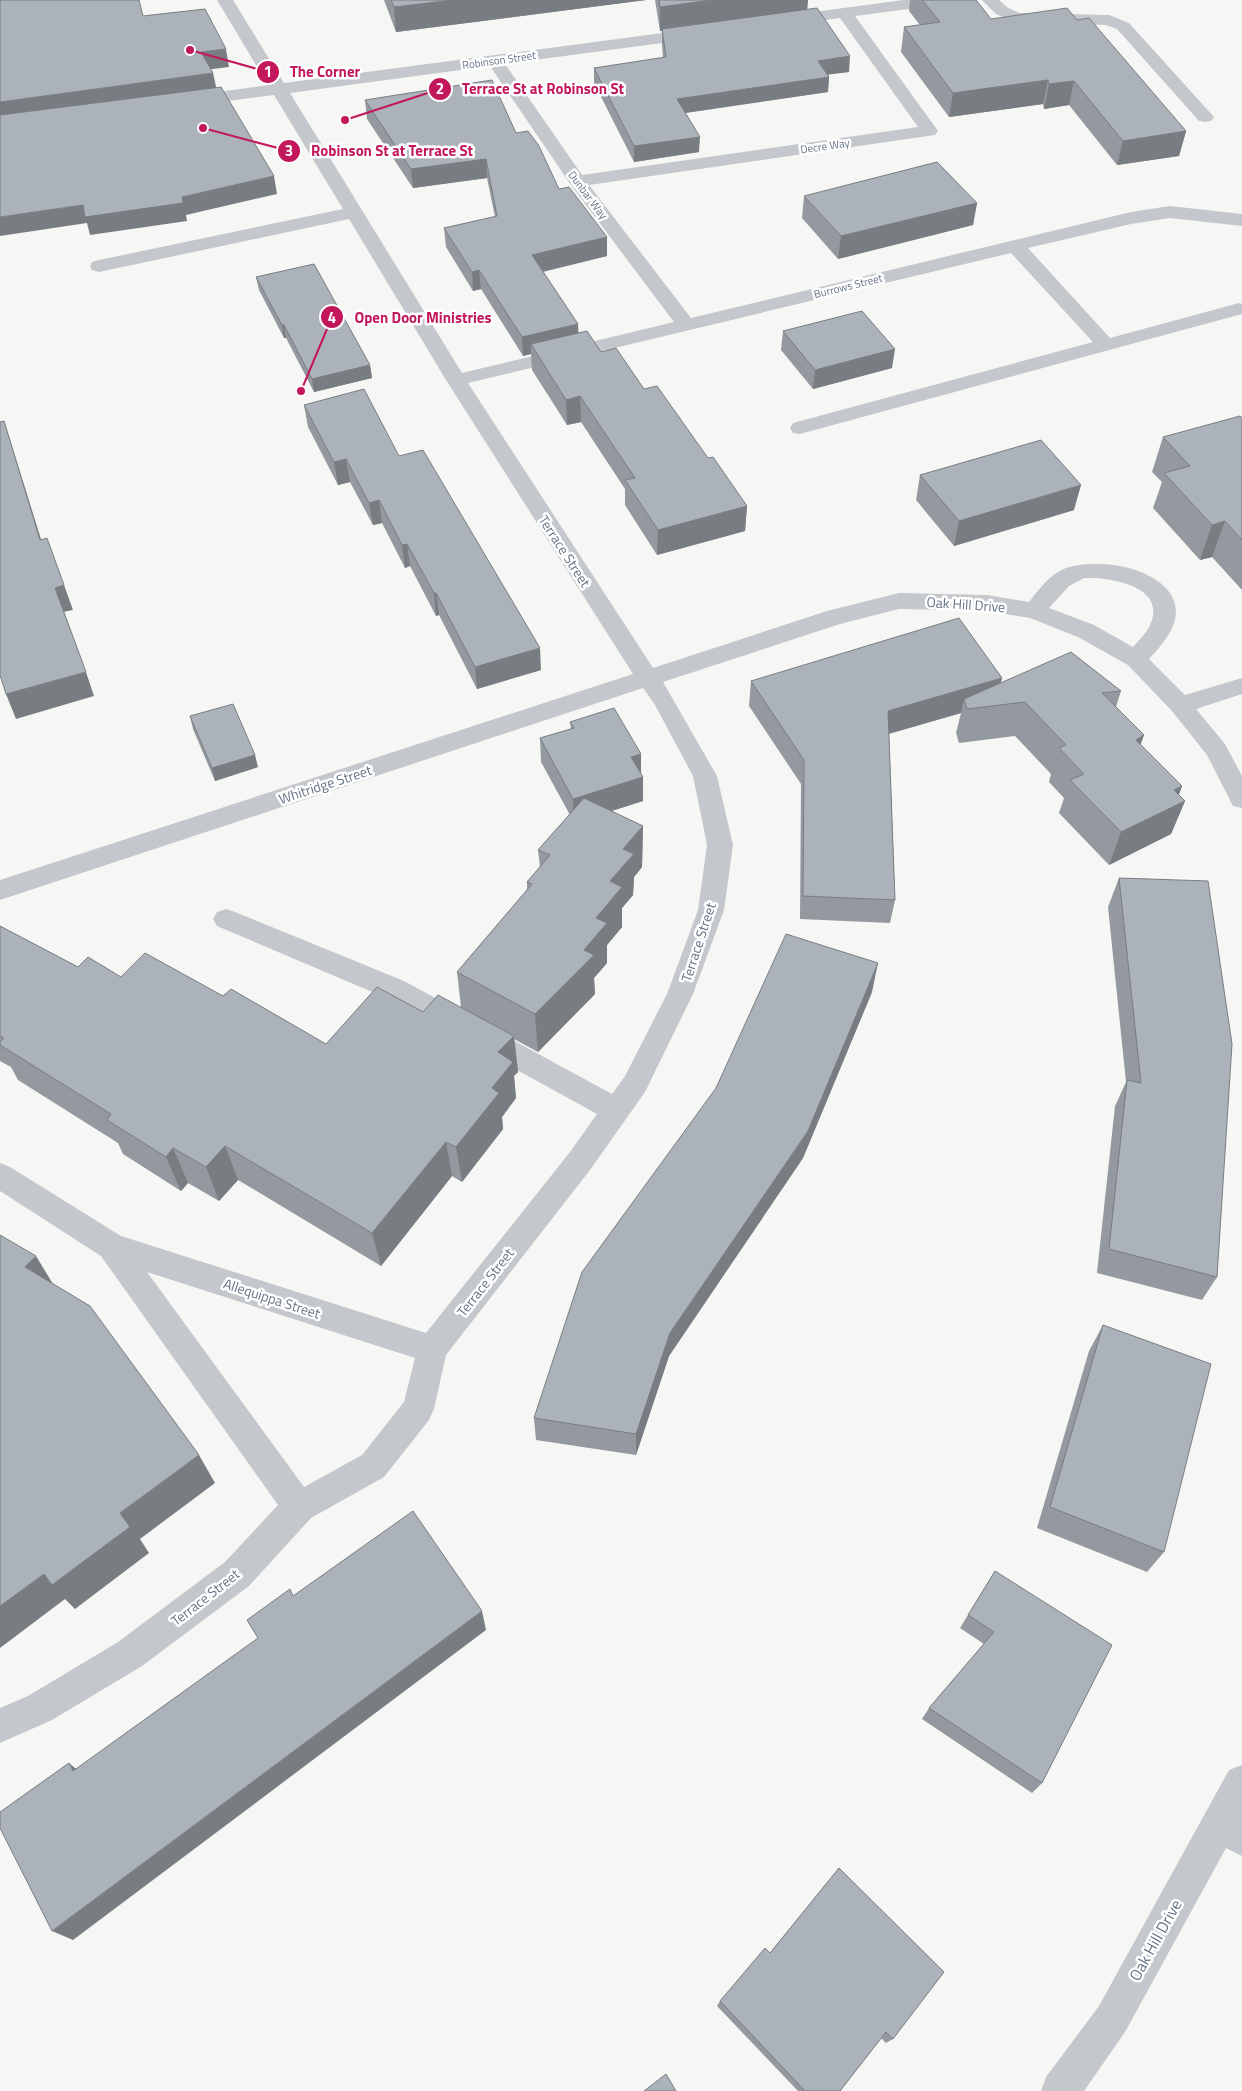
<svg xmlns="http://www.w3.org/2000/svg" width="1242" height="2091" viewBox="0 0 1242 2091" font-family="'Titillium Web',sans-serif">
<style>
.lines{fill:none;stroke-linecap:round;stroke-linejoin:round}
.minor{fill:#c4c7cb;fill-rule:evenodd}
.wall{fill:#93999f}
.shaded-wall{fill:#787d82}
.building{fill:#abb2b9;stroke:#787d82}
.labels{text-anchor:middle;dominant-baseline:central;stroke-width:5;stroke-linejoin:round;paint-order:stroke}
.far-street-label{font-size:11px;fill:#657385;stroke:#fff}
.street-label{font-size:14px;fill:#657385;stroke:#fff}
.near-street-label{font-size:16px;fill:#657385;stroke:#fff}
.leader{fill:none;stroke:#c2185b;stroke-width:2}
.callout-dot{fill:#c2185b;stroke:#fff;stroke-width:2}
.mark-label{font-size:15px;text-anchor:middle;font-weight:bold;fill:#fff}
.callout-label{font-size:15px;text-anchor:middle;font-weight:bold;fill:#c2185b;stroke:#fff;stroke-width:5;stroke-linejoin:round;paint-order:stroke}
</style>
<rect width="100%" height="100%" fill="#f6f7f4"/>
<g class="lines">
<g class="minor">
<path d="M 217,0 L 233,0 L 284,83 L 700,28 L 706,30 L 708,33 L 706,36 L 700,38 L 505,64 L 582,175 L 918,127 L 840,18 L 784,26 L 778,24 L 776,21 L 778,18 L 784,16 L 903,0 L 947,0 L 945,3 L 939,5 L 855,16 L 938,131 L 935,135 L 589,185 L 691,318 L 1131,212 L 1170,206 L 1242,214 L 1242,226 L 1170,218 L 1131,224 L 1028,248 L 1110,338 L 1239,303 L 1242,304 L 1242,314 L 800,434 L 793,433 L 790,428 L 793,423 L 1093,342 L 1011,253 L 468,383 L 653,668 L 827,611 L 899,593 L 987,595 L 1029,602 C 1037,592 1046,579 1058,572 C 1091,552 1186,569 1175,620 C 1171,635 1159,648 1149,659 L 1185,695 L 1242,678 L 1242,694 L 1196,709 L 1225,744 L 1242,776 L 1242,808 L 1233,806 L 1207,755 L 1172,711 L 1128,665 L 1078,637 L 1030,618 L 987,611 L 899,609 L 840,624 L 663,682 L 717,776 L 733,845 L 724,910 L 693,994 L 645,1092 L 590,1170 L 446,1355 L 434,1409 L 429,1420 L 384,1477 L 311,1518 L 249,1586 L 142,1666 L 52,1720 L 0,1743 L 0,1708 L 28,1696 L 118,1642 L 225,1562 L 278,1505 L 101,1256 L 0,1191 L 0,1163 L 10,1167 L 121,1236 L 426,1333 L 570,1152 L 597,1114 L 384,997 L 217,926 L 213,919 L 217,912 L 226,909 L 235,912 L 404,981 L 612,1094 L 625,1076 L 667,994 L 698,910 L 707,845 L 693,776 L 655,705 L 643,688 L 0,900 L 0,880 L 633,674 L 446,380 L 349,219 L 99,272 L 92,270 L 90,266 L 92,262 L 99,260 L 343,209 L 274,95 L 190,106 L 184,105 L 181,101 L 184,97 L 190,96 L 268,85 ZM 490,66 L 571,185 L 674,322 L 462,373 L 290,93 ZM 1084,578 C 1110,577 1168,586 1150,625 C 1146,634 1139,640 1133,647 L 1094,625 L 1049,608 L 1069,586 ZM 147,1272 L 415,1358 L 404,1402 L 362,1455 L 304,1487 Z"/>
<path d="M 982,0 L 999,0 L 1008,8 L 1020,13 L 1109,15 L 1129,23 L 1214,117 L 1211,121 L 1205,122 L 1199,121 L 1117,29 L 1106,25 L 1017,23 L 996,14 Z"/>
<path d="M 1242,1765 L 1242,1856 L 1226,1848 L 1125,2032 L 1084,2091 L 1041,2091 L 1046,2077 L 1099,2006 L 1229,1770 Z"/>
</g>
</g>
<g class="wall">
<path d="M 384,0 L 646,0 L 396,32 Z"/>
<path d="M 655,0 L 808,0 L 807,9 L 849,72 L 828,74 L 829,77 L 828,92 L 686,113 L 699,152 L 634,162 L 594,83 L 594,68 L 663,58 L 662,44 L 662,31 L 660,31 Z"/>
<path d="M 910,0 L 976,0 L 991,19 L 1077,20 L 1186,131 L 1179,156 L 1117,165 L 1069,105 L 1044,109 L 1043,104 L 949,117 L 901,52 L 904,27 L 920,25 L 909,11 Z"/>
<path d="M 365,100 L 516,133 L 559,189 L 607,256 L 543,272 L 578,324 L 578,333 L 601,352 L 644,389 L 708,458 L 747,506 L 745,531 L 657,555 L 625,505 L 625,489 L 581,422 L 567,425 L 532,370 L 531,354 L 523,356 L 481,289 L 473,291 L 446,247 L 444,228 L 495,217 L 487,178 L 413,188 L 367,119 Z"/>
<path d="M 804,196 L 977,203 L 973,225 L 838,259 L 802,218 Z"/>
<path d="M 256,277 L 370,365 L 372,378 L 314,392 L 286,338 L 284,338 L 259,290 Z"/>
<path d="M 783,331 L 892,368 L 813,389 L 781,350 Z"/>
<path d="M 304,405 L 399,456 L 541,670 L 477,689 L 439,615 L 436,616 L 410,566 L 405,568 L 382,523 L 373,525 L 350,482 L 338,485 L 308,427 Z"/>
<path d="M 1242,418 L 1242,590 L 1212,557 L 1200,560 L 1153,508 L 1162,482 L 1152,472 L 1163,437 Z"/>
<path d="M 920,475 L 1074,510 L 954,546 L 916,500 Z"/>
<path d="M 751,681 L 1001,683 L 1121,691 L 1116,707 L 1144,735 L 1140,744 L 1182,786 L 1179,795 L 1185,801 L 1171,834 L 1109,865 L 1059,813 L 1064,798 L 1049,782 L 1051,774 L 1015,736 L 959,743 L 956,733 L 961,713 L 889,734 L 895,900 L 890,923 L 800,919 L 801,784 L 749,706 Z"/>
<path d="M 190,716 L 258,767 L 215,781 L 193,729 Z"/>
<path d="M 570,722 L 641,774 L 643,777 L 643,801 L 611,811 L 643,826 L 642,867 L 634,877 L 633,895 L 622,908 L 622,927 L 607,945 L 607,963 L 594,978 L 595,994 L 538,1052 L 514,1039 L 518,1072 L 514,1076 L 516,1098 L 502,1117 L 503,1129 L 462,1182 L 452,1176 L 381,1266 L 238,1180 L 219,1201 L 188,1183 L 181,1191 L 123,1154 L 118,1143 L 18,1080 L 11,1067 L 0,1061 L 0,926 L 78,967 L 121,977 L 223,996 L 326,1044 L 423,1012 L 461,1007 L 457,972 L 527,890 L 527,882 L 540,867 L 538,850 L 570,815 L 541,762 L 540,738 L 571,729 Z"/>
<path d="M 1119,878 L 1217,1277 L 1202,1300 L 1097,1273 L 1115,1106 L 1126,1082 L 1108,907 Z"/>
<path d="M 872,992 L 803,1158 L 669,1356 L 636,1455 L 536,1440 L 534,1418 Z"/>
<path d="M 1103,1325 L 1164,1552 L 1147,1572 L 1037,1528 L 1089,1351 Z"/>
<path d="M 995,1571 L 1042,1783 L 1032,1793 L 922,1719 L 929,1708 L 984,1644 L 960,1628 Z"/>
<path d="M 839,1868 L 893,2039 L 886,2043 L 881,2038 L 840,2091 L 798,2091 L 717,2006 L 720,2001 L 770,1953 Z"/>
</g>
<g class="shaded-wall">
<path d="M 454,0 L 646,0 L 396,32 L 394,7 Z"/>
<path d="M 713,0 L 808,0 L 807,11 L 660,31 L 660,7 Z"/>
<path d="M 226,49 L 229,67 L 205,70 L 201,52 Z"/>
<path d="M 850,56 L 849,72 L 817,76 L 818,61 Z"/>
<path d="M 213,73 L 217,91 L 0,121 L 0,102 Z"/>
<path d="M 829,77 L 828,92 L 677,114 L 677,99 Z"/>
<path d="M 1048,80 L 1043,104 L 949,117 L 953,93 Z"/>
<path d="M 1074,81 L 1069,105 L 1044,109 L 1049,84 Z"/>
<path d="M 1186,131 L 1179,156 L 1117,165 L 1123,141 Z"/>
<path d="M 700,137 L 699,152 L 634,162 L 634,146 Z"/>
<path d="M 486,159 L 487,178 L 413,188 L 411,169 Z"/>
<path d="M 274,176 L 277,194 L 186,215 L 187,221 L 90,235 L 87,223 L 0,236 L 0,217 L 83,205 L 182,197 Z"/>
<path d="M 977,203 L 973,225 L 838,259 L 841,236 Z"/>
<path d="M 607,237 L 607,256 L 532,274 L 532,255 Z"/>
<path d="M 479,270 L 481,289 L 473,291 L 472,272 Z"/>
<path d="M 578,324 L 579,343 L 531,344 L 531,354 L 523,356 L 522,337 Z"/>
<path d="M 282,325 L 284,325 L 286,338 L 284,338 Z"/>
<path d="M 895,349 L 892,368 L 813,389 L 815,370 Z"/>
<path d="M 370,365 L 372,378 L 314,392 L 312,379 Z"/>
<path d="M 580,396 L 581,422 L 567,425 L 566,400 Z"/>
<path d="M 4,421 L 12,446 L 49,565 L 40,540 Z"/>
<path d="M 346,459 L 350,482 L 338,485 L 334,462 Z"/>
<path d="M 1081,485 L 1074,510 L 954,546 L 959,521 Z"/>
<path d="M 379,500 L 382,523 L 373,525 L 369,503 Z"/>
<path d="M 747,506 L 745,531 L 657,555 L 658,530 Z"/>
<path d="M 1225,521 L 1212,557 L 1200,560 L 1212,525 Z"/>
<path d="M 407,544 L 410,566 L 405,568 L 402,545 Z"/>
<path d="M 64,585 L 73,610 L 63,612 L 55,588 Z"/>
<path d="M 434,593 L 436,593 L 439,615 L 436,616 Z"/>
<path d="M 540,648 L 541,670 L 477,689 L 475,667 Z"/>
<path d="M 86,672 L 94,696 L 16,719 L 6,694 Z"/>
<path d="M 1002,678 L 996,703 L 964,699 L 961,713 L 884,735 L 888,711 Z"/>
<path d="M 1144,735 L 1132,769 L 1136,740 Z"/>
<path d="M 641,754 L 641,778 L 643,777 L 643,801 L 574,823 L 573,799 L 631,757 Z"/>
<path d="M 255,755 L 258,767 L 215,781 L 212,768 Z"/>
<path d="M 1182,786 L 1174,806 L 1185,801 L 1171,834 L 1109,865 L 1121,832 L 1174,790 Z"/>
<path d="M 643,826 L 642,867 L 634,877 L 633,895 L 622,908 L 622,927 L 607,945 L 607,963 L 594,978 L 595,994 L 538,1052 L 535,1014 L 584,950 L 596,918 L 623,849 Z"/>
<path d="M 878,963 L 872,992 L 803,1158 L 669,1356 L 636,1455 L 636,1434 L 670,1333 Z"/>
<path d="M 514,1036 L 518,1072 L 514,1076 L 516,1098 L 502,1117 L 503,1129 L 462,1182 L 456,1147 L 492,1088 L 498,1052 Z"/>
<path d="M 446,1142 L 452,1176 L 381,1266 L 372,1233 Z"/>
<path d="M 225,1146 L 238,1180 L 219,1201 L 206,1167 Z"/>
<path d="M 173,1148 L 188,1183 L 181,1191 L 166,1157 Z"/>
<path d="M 36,1256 L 56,1289 L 25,1267 Z"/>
<path d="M 199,1455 L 215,1483 L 140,1539 L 149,1553 L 75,1609 L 65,1599 L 0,1648 L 0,1606 L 44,1574 L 120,1513 Z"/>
<path d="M 482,1611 L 486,1630 L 73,1940 L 52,1931 Z"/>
<path d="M 69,1763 L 87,1778 L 73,1771 Z"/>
</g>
<g class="building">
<path d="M 0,0 L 139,0 L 143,16 L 205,9 L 226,49 L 201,52 L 213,73 L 0,102 Z"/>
<path d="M 391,0 L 454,0 L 394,7 Z"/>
<path d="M 659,0 L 713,0 L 660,7 Z"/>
<path d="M 922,0 L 976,0 L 991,19 L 1067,8 L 1077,20 L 1089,18 L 1186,131 L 1123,141 L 1074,81 L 1049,84 L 1048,80 L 953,93 L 904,27 L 940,22 Z"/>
<path d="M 817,8 L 850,56 L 818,61 L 829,77 L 677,99 L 700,137 L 634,146 L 594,68 L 666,57 L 662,29 Z"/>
<path d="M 492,80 L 516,133 L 528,131 L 539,146 L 559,189 L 569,187 L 607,237 L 532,255 L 578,324 L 522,337 L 479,270 L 472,272 L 444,228 L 497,216 L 486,159 L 411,169 L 365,100 Z"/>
<path d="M 221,87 L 274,176 L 182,197 L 183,203 L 85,217 L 83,205 L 0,217 L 0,115 Z"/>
<path d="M 937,162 L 977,203 L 841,236 L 804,196 Z"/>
<path d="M 314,264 L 370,365 L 312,379 L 284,325 L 282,325 L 256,277 Z"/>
<path d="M 862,311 L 895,349 L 815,370 L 783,331 Z"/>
<path d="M 587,331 L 601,352 L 616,348 L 644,389 L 657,386 L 708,458 L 713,457 L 747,506 L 658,530 L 625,480 L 635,478 L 580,396 L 566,400 L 531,344 Z"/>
<path d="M 364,389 L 399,456 L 423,450 L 540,648 L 475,667 L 436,593 L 434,593 L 407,544 L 402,545 L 379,500 L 369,503 L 346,459 L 334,462 L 304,405 Z"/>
<path d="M 1240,416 L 1242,418 L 1242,540 L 1225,521 L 1212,525 L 1164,473 L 1190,466 L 1163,437 Z"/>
<path d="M 4,421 L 40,540 L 47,538 L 64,585 L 55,588 L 86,672 L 6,694 L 0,675 L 0,422 Z"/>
<path d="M 1041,440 L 1081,485 L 959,521 L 920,475 Z"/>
<path d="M 959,618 L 1002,678 L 888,711 L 895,900 L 803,896 L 804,760 L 751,681 Z"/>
<path d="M 1071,652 L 1121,691 L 1102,693 L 1144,735 L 1136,740 L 1182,786 L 1174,790 L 1185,801 L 1121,832 L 1070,780 L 1084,774 L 1059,748 L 1066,745 L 1025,702 L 967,709 L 964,699 Z"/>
<path d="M 233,704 L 255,755 L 212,768 L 190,716 Z"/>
<path d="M 614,708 L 641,754 L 631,757 L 643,777 L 573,799 L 540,738 L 574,728 L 570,722 Z"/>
<path d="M 584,798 L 643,826 L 623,849 L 634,854 L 610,881 L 622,887 L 596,918 L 607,923 L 584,950 L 594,955 L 535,1014 L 457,972 L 532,884 L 527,882 L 550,855 L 538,850 Z"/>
<path d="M 1119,878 L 1208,881 L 1232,1044 L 1217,1277 L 1109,1249 L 1127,1080 L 1141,1083 Z"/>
<path d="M 0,926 L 78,967 L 88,957 L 121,977 L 145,953 L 223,996 L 231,989 L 326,1044 L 377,987 L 423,1012 L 438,995 L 514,1036 L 498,1052 L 513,1062 L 492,1088 L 499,1093 L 456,1147 L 446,1142 L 372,1233 L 225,1146 L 206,1167 L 173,1148 L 166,1157 L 107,1120 L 111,1114 L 0,1045 L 0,1042 L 4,1038 L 0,1036 Z"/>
<path d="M 786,934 L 878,963 L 808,1131 L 670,1333 L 636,1434 L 534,1418 L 582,1272 L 716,1088 Z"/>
<path d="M 0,1235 L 36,1256 L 25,1267 L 90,1306 L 199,1455 L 120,1513 L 130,1527 L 52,1585 L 44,1574 L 0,1606 Z"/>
<path d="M 1103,1325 L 1211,1364 L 1164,1552 L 1050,1507 Z"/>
<path d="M 413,1511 L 482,1611 L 52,1931 L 0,1828 L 0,1812 L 69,1763 L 73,1771 L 258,1638 L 247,1620 L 290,1589 L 293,1596 Z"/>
<path d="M 995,1571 L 1112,1645 L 1042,1783 L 929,1708 L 994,1632 L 968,1615 Z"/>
<path d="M 839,1868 L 944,1972 L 893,2039 L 886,2032 L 840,2091 L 805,2091 L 720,2001 L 765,1948 L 770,1953 Z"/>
<path d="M 666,2074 L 676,2091 L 644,2091 Z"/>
</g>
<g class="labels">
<g class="far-street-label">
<text transform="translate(499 60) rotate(-8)">Robinson Street</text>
<text transform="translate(825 146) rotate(-8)">Decre Way</text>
<text transform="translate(588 195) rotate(53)">Dunbar Way</text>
<text transform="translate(848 286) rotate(-14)">Burrows Street</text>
</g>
<g class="street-label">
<text transform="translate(565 551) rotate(57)">Terrace Street</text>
<text transform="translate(966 604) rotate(4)">Oak Hill Drive</text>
<text transform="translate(325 784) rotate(-18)">Whitridge Street</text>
<text transform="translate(698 942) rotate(-72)">Terrace Street</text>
<text transform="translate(485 1282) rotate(-52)">Terrace Street</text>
<text transform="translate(272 1298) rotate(18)">Allequippa Street</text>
<text transform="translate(205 1597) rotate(-38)">Terrace Street</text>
</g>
<g class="near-street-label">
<text transform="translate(1155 1940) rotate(-61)">Oak Hill Drive</text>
</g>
</g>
<path class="leader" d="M190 50L268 72M345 120L440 89M203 128L289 151M301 391L332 317"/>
<g class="callout-dot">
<circle cx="190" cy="50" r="5"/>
<circle cx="345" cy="120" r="5"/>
<circle cx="203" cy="128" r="5"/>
<circle cx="301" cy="391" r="5"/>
<circle cx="268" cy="72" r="12"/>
<circle cx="440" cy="89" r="12"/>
<circle cx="289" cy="151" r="12"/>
<circle cx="332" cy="317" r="12"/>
</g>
<g class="mark-label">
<text x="268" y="77">1</text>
<text x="440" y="94">2</text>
<text x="289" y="156">3</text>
<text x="332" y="323">4</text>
</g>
<g class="callout-label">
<text x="325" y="77">The Corner</text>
<text x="543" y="94">Terrace St at Robinson St</text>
<text x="392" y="156">Robinson St at Terrace St</text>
<text x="423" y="323">Open Door Ministries</text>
</g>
</svg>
